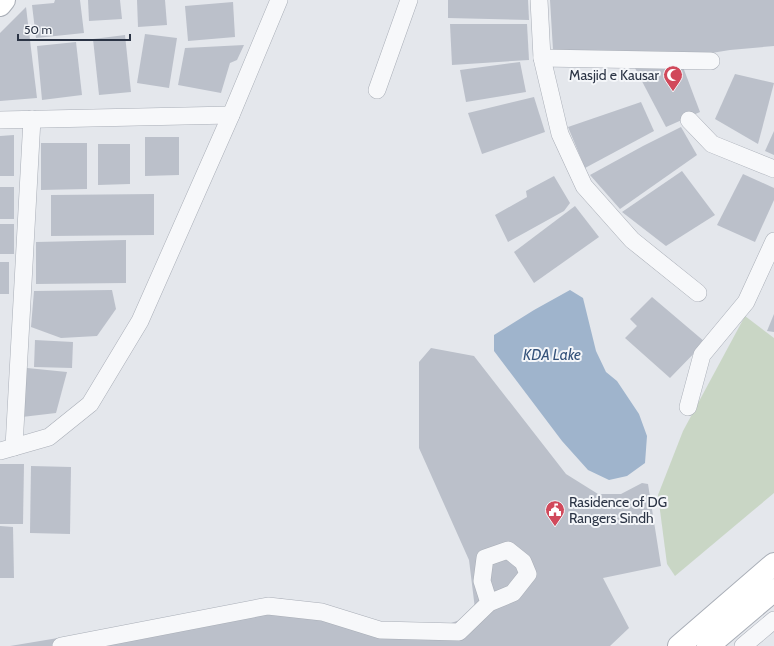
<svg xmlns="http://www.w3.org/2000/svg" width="774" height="646" viewBox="0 0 774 646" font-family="Cabin,sans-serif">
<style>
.green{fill:#c9d6c5}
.water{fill:#9fb4cc}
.building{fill:#bbc0ca}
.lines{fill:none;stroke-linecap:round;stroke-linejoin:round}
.street-casing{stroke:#a9aeb7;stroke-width:18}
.secondary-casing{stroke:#a9aeb7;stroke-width:24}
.street{stroke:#f7f8fa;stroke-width:17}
.secondary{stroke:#fff;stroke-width:22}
.labels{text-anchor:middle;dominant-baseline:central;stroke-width:4;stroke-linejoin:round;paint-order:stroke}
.poi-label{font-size:14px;fill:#2b3445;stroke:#f4f6f9;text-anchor:end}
.water-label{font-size:15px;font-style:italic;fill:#34527a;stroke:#f4f6f9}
</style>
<rect width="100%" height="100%" fill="#e4e7ec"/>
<path class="green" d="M 745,316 L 774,338 L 774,493 L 675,576 L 667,564 L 658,495 L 683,431 Z"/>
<path class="water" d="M 570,290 L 583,298 L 596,351 L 606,372 L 617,381 L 639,414 L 647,436 L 645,463 L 627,476 L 609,480 L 588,470 L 562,441 L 494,351 L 494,335 L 534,310 Z"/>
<g class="building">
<path d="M 55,0 L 80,0 L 84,33 L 36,38 L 32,5 L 54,3 Z"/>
<path d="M 88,0 L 120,0 L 122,19 L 89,21 Z"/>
<path d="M 137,0 L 165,0 L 167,25 L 138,27 Z"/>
<path d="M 448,0 L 528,0 L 529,20 L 448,18 Z"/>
<path d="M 550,0 L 774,0 L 774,46 L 730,50 L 693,56 L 553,50 Z"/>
<path d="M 233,2 L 235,37 L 188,41 L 185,6 Z"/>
<path d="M 26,7 L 37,98 L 0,101 L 0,33 Z"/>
<path d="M 450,24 L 527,24 L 529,60 L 452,65 Z"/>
<path d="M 145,34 L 177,38 L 169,88 L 137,83 Z"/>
<path d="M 125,35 L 131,92 L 99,95 L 93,39 Z"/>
<path d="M 76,42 L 82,95 L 42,100 L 37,46 Z"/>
<path d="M 244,45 L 237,60 L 230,63 L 221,93 L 178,85 L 185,48 Z"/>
<path d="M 520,62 L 526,92 L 466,102 L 460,70 Z"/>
<path d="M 683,67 L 700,112 L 666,127 L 635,68 Z"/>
<path d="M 735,74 L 774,83 L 758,144 L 715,119 Z"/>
<path d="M 534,97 L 545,132 L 482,154 L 468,113 Z"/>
<path d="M 641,102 L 654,131 L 585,168 L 568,127 Z"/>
<path d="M 681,127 L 697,155 L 620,209 L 590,175 L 643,146 Z"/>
<path d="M 774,131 L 774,155 L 765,151 Z"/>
<path d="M 14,135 L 14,176 L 0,176 L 0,136 Z"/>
<path d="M 145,137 L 179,137 L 179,175 L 145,176 Z"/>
<path d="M 41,143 L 87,143 L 87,189 L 41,190 Z"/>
<path d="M 98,144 L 130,144 L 130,184 L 98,185 Z"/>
<path d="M 682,171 L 715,215 L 666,246 L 622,212 Z"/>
<path d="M 743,174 L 774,188 L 774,200 L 755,242 L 717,225 Z"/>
<path d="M 554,176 L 570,203 L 564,211 L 508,242 L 495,215 L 527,197 L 526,191 Z"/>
<rect x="0" y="187" width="14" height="32"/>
<path d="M 154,194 L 154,235 L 51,236 L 51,195 Z"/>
<path d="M 575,206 L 599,237 L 534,283 L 514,252 Z"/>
<rect x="0" y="224" width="14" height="30"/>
<path d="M 126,240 L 126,283 L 36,284 L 36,242 Z"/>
<rect x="0" y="262" width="9" height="32"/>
<path d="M 112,290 L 116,309 L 97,336 L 61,338 L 31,327 L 34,291 Z"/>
<path d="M 652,297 L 705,342 L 670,378 L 625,338 L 637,326 L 630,319 Z"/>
<path d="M 774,314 L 774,332 L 767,331 Z"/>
<path d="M 35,340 L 73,342 L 72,368 L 34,367 Z"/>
<path d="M 431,348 L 474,356 L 566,474 L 598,494 L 621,494 L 642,483 L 648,484 L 661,566 L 603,578 L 629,628 L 610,646 L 10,646 L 136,625 L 279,598 L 387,624 L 426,626 L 451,623 L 466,618 L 475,609 L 469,560 L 419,448 L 419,362 Z"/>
<path d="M 27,368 L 67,372 L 56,413 L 22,417 Z"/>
<path d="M 0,464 L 24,464 L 23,524 L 0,524 Z"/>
<path d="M 31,466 L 71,467 L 70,534 L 30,533 Z"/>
<path d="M 0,526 L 13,527 L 14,578 L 0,578 Z"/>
</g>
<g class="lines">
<defs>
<g id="street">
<path d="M 539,0 L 542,58 L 560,134 L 584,186 L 632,240 L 698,293"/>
<path d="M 542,58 L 711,61"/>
<path d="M 377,90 L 409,0"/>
<path d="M 0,120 L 231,115"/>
<path d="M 689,120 L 712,144 L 774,169"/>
<path d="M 688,407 L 702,355 L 746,302 L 774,241"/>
<path d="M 14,447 L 32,119"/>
<path d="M 0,451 L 49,437 L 90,404 L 140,321 L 231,115 L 279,0"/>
<path d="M 61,646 L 268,606 L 322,612 L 380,630 L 459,632 L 489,603 L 513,593 L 528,574 L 523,562 L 508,550 L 485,558 L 482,581 L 489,603"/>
<path d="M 743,646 L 774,620"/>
</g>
<g id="secondary">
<path d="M 0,5 L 4,0"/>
<path d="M 679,646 L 774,564"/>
<path d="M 708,646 L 774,590"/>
</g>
</defs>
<use href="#street" class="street-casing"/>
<use href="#secondary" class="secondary-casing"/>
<use href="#street" class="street"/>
<use href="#secondary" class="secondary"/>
</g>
<defs>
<symbol id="mosque-pin" viewBox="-11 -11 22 30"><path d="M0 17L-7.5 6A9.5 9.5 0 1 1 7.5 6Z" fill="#d1495b" stroke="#f4f6f9"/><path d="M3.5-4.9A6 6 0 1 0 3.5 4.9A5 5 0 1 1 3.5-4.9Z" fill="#fff"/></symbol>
<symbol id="civic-pin" viewBox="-11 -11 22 30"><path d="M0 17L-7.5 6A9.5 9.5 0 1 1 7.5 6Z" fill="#d1495b" stroke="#f4f6f9"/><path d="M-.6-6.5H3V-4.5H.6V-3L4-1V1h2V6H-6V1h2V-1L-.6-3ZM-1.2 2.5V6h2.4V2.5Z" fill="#fff"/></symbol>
</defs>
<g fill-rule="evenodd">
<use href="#mosque-pin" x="662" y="64" width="22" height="30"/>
<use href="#civic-pin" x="544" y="499" width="22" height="30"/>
</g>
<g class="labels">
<g class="poi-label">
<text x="659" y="75">Masjid e Kausar</text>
<text x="569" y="502" text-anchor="start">Rasidence of DG<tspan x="569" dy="16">Rangers Sindh</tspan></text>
</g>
<g class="water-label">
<text x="552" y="355">KDA Lake</text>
</g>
</g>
<path d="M18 34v6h112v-6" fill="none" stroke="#2b3445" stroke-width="2"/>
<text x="24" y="34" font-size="12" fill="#2b3445" stroke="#f4f6f9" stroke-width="3" paint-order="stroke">50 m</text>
</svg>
